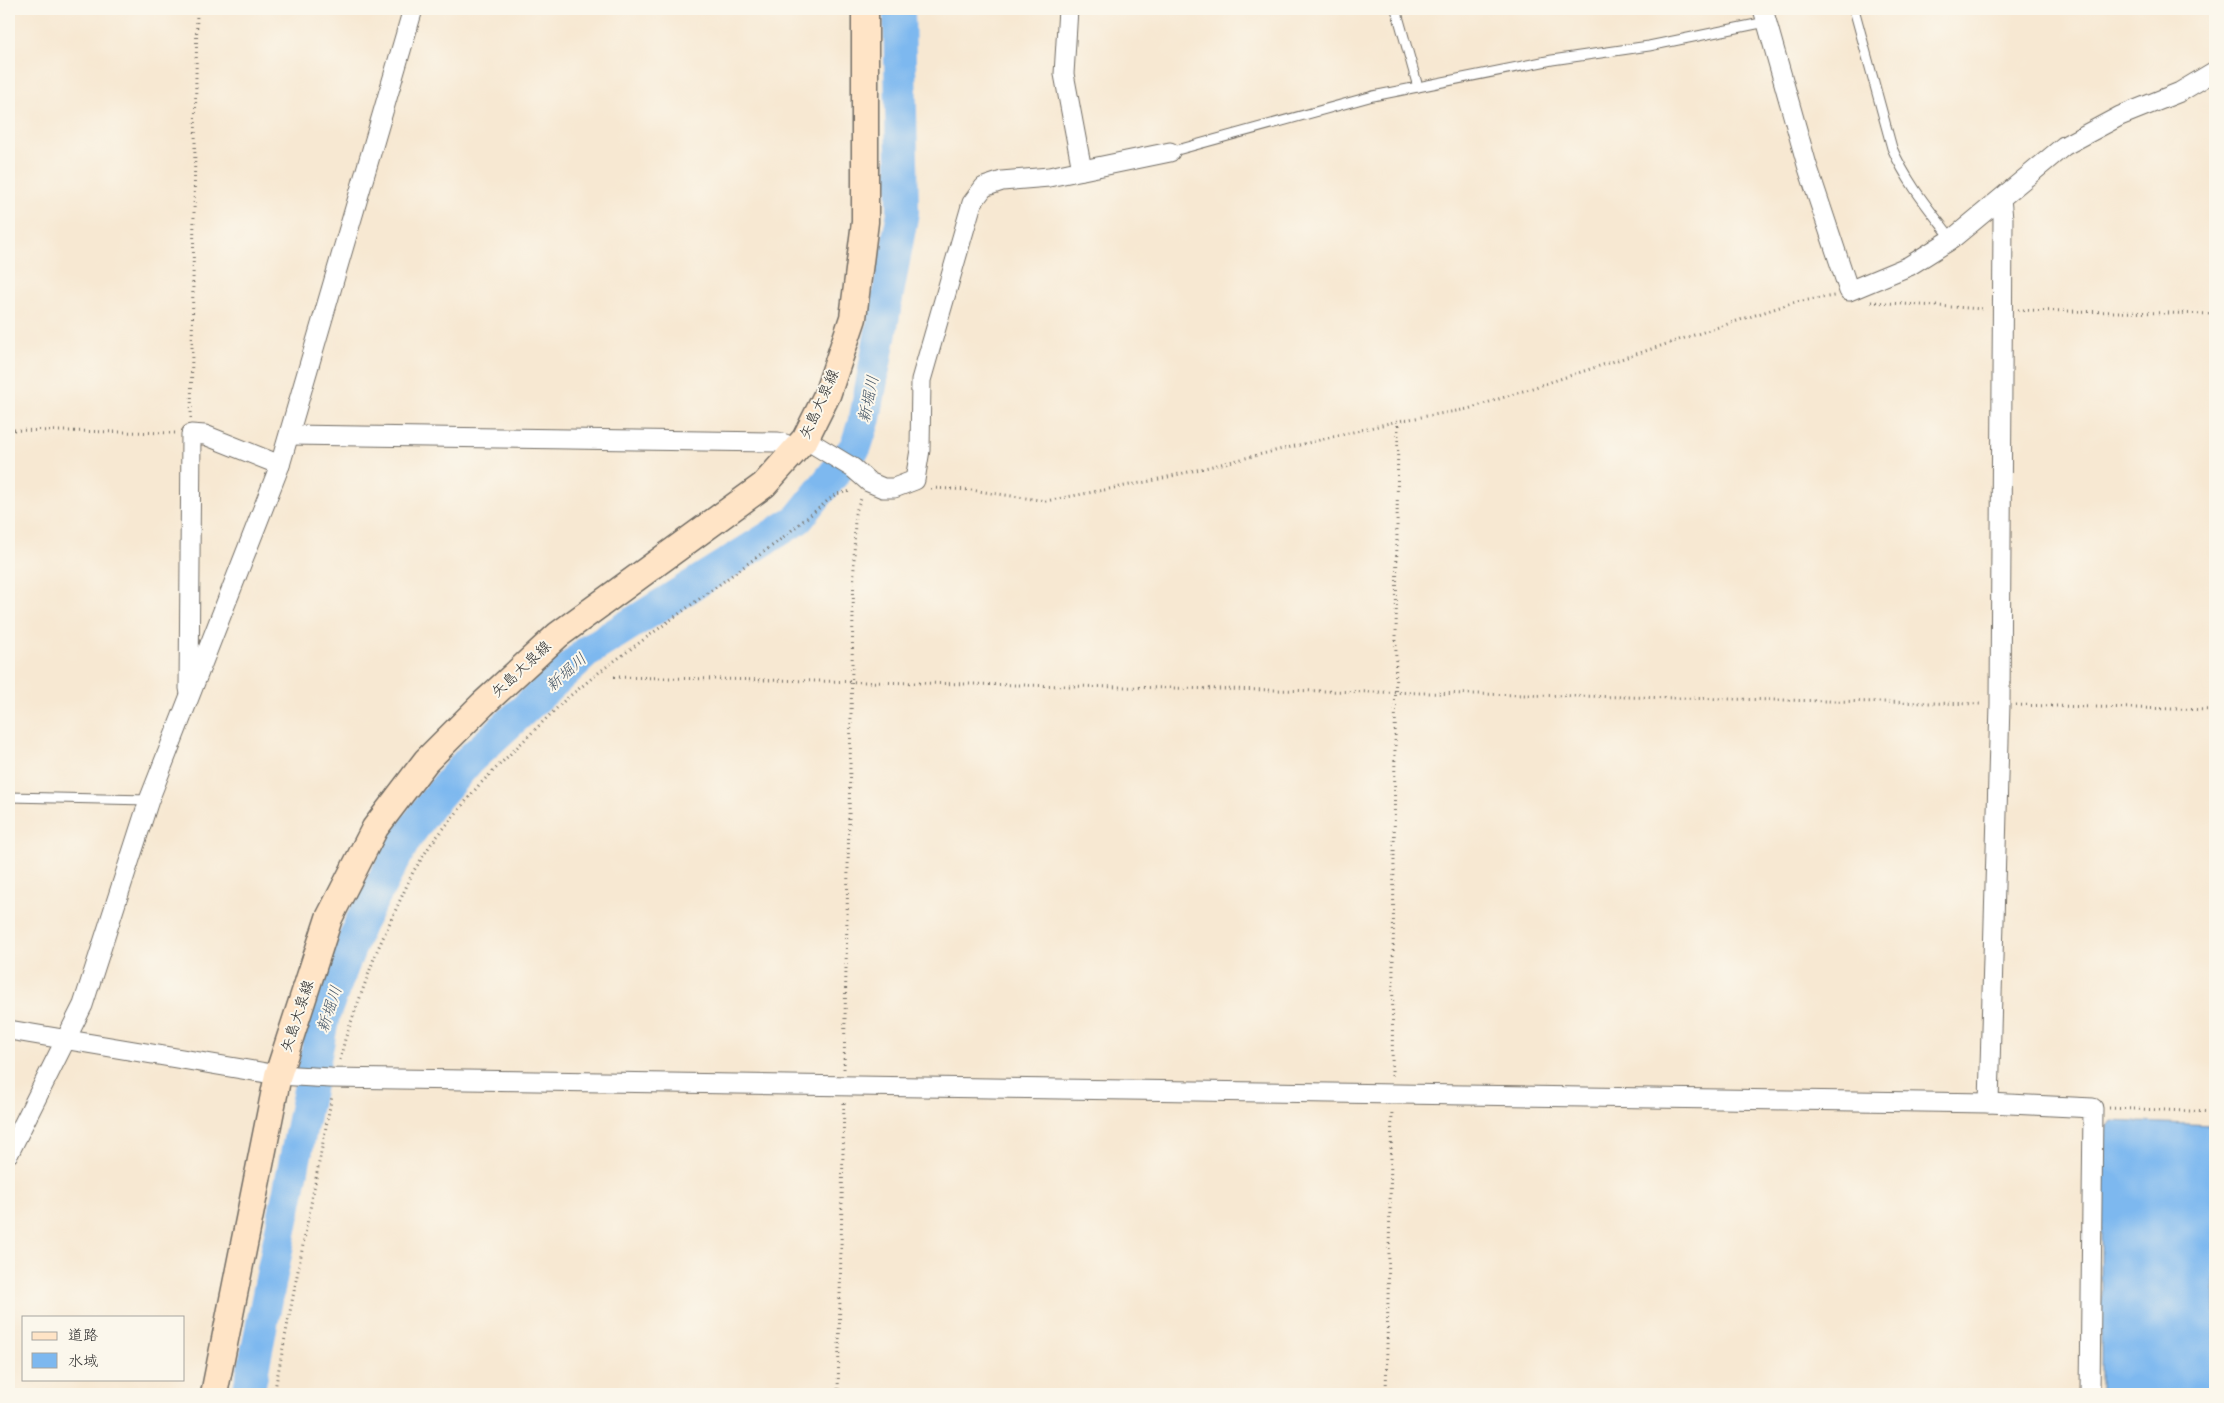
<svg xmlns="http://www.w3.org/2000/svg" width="2224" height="1403" viewBox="0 0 2224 1403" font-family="'Shantell Sans','Klee One',sans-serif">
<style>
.water{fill:#7db8ef;stroke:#54728d}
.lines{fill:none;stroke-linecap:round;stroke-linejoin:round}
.river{stroke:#7db8ef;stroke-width:32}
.lane-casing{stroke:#726d65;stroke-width:11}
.street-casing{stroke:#726d65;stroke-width:21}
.secondary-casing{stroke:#726d65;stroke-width:29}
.path{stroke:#726d65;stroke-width:3;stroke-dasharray:1 4;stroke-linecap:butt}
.lane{stroke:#fff;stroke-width:9}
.street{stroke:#fff;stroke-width:19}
.secondary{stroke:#ffe4c6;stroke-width:26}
.labels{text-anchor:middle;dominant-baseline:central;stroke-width:4;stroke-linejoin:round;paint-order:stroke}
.street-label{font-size:15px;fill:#2b2b2b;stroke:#fbf7ec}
.water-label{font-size:16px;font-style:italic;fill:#456;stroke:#fbf7ec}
</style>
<rect width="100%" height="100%" fill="#fbf7ec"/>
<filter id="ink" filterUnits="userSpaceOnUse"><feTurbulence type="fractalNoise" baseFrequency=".02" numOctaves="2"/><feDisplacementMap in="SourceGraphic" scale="10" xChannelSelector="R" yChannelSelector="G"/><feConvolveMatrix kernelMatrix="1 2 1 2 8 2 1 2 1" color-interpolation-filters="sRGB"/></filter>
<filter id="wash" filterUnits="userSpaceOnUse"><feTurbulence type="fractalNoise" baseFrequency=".0096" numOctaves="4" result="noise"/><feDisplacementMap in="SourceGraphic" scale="20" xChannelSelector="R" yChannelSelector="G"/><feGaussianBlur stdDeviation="1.12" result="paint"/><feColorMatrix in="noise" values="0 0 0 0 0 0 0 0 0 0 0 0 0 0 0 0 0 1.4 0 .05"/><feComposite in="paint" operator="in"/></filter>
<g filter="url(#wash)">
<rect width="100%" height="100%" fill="#f7e8d2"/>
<path class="water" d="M 2111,1121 L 2215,1125 L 2215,1394 L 2101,1394 L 2101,1134 Z"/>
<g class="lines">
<path class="river" d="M 248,1394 L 324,1015 L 360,923 L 405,840 L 431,804 L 469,760 L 589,650 L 798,519 L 856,446 L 865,418 L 903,212 L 899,9"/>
</g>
</g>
<g filter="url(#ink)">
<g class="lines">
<defs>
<g id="lane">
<path d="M 1396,9 L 1418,87"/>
<path d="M 1854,9 L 1892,148 C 1907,183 1930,210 1952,239"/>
<path d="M 1170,152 L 1373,96 L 1552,60 L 1649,46 L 1766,22"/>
<path d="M 9,797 L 149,800"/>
</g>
<g id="street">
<path d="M 1068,9 L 1064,74 L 1082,170"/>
<path d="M 1763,9 L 1807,165 L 1849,291 L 1909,266 L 1952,239 L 2064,146 L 2120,116 L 2180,92 L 2215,71"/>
<path d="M 290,435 L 778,442 L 785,444 L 797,451"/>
<path d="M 805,439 L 853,468 L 869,482 L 883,488 L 894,488 L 915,480 L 920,450 L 921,380 L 972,203 L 984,187 L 1002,181 L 1049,177 L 1170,152"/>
<path d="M 189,689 L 191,434 L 205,435 L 280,465"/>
<path d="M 9,1030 L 278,1075 L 331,1078 L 1989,1103 L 2093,1108 L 2090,1394"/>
<path d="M 1989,1103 L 2000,704 L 2003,218 L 2001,199"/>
<path d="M 9,1153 L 83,1005 L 149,800 L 280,465 L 413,9"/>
</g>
<path id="secondary" d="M 214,1394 L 278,1075 L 329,918 L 375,828 L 426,761 L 483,704 L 558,635 L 764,485 L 805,439 L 827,395 L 853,318 L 865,222 L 865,9"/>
</defs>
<use href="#lane" class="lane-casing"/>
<use href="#street" class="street-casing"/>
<use href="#secondary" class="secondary-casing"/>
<g class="path">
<path d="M 1871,302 L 1985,309"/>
<path d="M 2018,310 L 2215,314"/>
<path d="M 191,418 L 197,9"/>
<path d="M 9,430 L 175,433"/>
<path d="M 931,488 L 971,490 L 1046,501 L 1151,481 L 1398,421 L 1468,409 L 1795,302 L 1834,296"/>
<path d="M 614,677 L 1982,704"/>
<path d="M 2016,705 L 2215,710"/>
<path d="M 340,1060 L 345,1039 L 376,953 L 413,872 L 431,844 L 479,785 L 565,700 L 602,670 L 776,543 L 836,494 L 851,491"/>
<path d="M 844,1069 L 855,514 L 862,496"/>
<path d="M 1392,1076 L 1398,421"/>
<path d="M 2109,1108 L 2215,1112"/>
<path d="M 274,1394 L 332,1096"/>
<path d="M 838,1394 L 844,1102"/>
<path d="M 1386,1394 L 1392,1110"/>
</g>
<use href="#lane" class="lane"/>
<use href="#street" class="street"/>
<use href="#secondary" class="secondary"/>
</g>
</g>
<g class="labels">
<g class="street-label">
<text transform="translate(819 404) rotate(-66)">矢島大泉線</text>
<text transform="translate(521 669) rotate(-43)">矢島大泉線</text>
<text transform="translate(297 1016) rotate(-72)">矢島大泉線</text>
</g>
<g class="water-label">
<text transform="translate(868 399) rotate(-78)">新堀川</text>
<text transform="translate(566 672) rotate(-42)">新堀川</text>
<text transform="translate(329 1009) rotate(-72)">新堀川</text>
</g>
</g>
<rect width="2224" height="1403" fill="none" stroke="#fbf7ec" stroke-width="30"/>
<rect x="22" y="1316" width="162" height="65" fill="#fbf7ec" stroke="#a8a59f"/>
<rect x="32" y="1332" width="25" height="8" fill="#ffe4c6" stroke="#a8a59f"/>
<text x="68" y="1340" font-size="15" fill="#2b2b2b">道路</text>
<rect x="32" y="1353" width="25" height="15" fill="#7db8ef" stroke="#a8a59f"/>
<text x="68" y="1366" font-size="15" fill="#2b2b2b">水域</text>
</svg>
